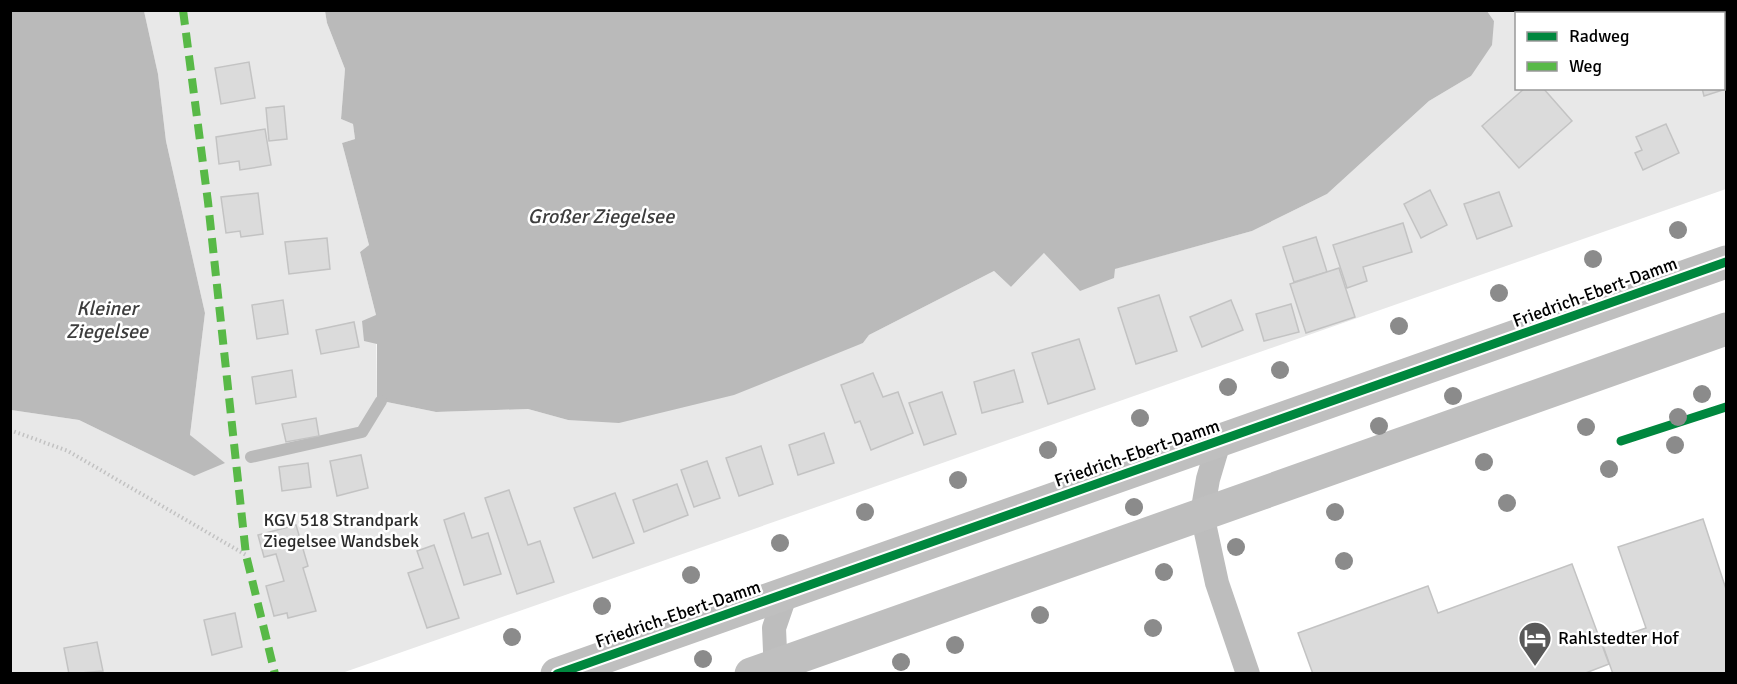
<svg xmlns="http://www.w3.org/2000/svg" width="1737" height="684" viewBox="0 0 1737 684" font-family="Signika,sans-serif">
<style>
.green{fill:#e8e8e8;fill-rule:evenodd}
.water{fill:#bababa}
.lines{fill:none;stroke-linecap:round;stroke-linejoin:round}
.stream{stroke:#bababa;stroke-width:12}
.building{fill:#dbdbdb;stroke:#c3c3c3;stroke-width:1.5}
.path{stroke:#c2c2c2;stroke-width:4;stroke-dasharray:1.5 3;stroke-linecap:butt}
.service{stroke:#bdbdbd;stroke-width:24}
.secondary{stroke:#bfbfbf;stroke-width:33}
.quiet{stroke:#58b947;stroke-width:8;stroke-dasharray:15 8;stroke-linecap:butt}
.cycleway-casing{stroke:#fff;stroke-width:13}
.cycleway{stroke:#00873e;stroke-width:9}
.tree{fill:#8b8b8b}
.labels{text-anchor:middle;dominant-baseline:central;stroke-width:5;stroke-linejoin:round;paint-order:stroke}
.street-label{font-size:18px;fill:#000;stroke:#fff}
.park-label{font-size:18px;fill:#2c2c2c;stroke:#fff}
.poi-label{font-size:18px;fill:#000;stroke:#fff;text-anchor:start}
.water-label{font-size:20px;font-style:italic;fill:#3d3d3d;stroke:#fff}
</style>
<rect width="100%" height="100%" fill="#fff"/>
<path class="green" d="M 144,11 L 325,11 L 327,23 L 345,69 L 341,119 L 353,124 L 355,139 L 342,143 L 369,245 L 360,252 L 376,315 L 377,400 L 436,412 L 528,409 L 568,420 L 863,343 L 869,335 L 994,271 L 1011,287 L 1044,253 L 1114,269 L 1252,231 L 1327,194 L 1429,101 L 1471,76 L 1494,21 L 1487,11 L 1726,11 L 1726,189 L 342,673 L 11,674 L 11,410 L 79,420 L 194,476 L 190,435 L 205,313 L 166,141 L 158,74 ZM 1516,14 L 1724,14 L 1724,88 L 1516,88 Z"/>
<g class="water">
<path d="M 11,10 L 144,11 L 158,74 L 166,141 L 205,313 L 190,435 L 225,463 L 194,476 L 79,420 L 11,410 Z"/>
<path d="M 1487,11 L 1494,21 L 1492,45 L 1471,76 L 1429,101 L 1327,194 L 1252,231 L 1115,269 L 1114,278 L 1080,291 L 1044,253 L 1011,287 L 994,271 L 869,335 L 863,343 L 734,395 L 619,423 L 568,420 L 528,409 L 436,412 L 377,400 L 377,344 L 364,341 L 362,321 L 376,315 L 360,252 L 369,245 L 342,143 L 355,139 L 353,124 L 341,119 L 345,69 L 327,23 L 325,11 Z"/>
</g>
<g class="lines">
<path class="stream" d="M 251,457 L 362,432 L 381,401"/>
</g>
<g class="building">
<path d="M 1726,39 L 1726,89 L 1704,96 L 1702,88 L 1724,88 L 1724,40 Z"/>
<path d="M 249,62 L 255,98 L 221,104 L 215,68 Z"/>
<path d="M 1525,88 L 1543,88 L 1572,121 L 1519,168 L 1482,126 Z"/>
<path d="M 284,106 L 287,139 L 269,141 L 266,108 Z"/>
<path d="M 1666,124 L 1679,153 L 1643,170 L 1635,153 L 1642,150 L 1636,137 Z"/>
<path d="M 265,129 L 271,165 L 240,170 L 239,161 L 219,164 L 216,137 Z"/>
<path d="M 1430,190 L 1447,225 L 1421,238 L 1404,204 Z"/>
<path d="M 1499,192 L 1512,226 L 1477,239 L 1464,204 Z"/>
<path d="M 258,193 L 263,234 L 241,237 L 240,231 L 226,233 L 221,197 Z"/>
<path d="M 1403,223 L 1412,252 L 1363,267 L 1367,281 L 1347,288 L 1333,245 Z"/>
<path d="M 1316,237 L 1327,272 L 1294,282 L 1283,247 Z"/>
<path d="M 327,238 L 330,269 L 289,274 L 285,242 Z"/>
<path d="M 1339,268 L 1355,317 L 1306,333 L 1290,284 Z"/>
<path d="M 1159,295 L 1177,351 L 1136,364 L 1118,308 Z"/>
<path d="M 283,300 L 288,334 L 257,339 L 252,305 Z"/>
<path d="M 1231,300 L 1243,330 L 1202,347 L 1190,317 Z"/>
<path d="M 1291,304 L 1299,332 L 1264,341 L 1256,314 Z"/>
<path d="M 354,322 L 359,347 L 321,354 L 316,330 Z"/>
<path d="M 1079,339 L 1095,389 L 1048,404 L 1032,353 Z"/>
<path d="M 292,370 L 296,397 L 256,404 L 252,377 Z"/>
<path d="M 1014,370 L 1023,402 L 982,413 L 974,382 Z"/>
<path d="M 873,373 L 883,397 L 898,392 L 913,433 L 871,450 L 860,421 L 855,423 L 841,385 Z"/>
<path d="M 942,392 L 956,434 L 924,445 L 909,403 Z"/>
<path d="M 316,418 L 319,436 L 286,442 L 282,424 Z"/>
<path d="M 824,433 L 834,463 L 798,475 L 789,445 Z"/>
<path d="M 761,446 L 773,484 L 739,496 L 726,458 Z"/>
<path d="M 361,455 L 368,488 L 337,496 L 330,461 Z"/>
<path d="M 707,461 L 720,498 L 694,507 L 681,470 Z"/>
<path d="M 308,463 L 311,487 L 282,491 L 279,467 Z"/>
<path d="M 677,484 L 688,515 L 644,532 L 633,500 Z"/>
<path d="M 509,490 L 528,545 L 540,541 L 554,582 L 517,594 L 485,498 Z"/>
<path d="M 615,493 L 634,543 L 593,558 L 574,508 Z"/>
<path d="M 464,513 L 472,538 L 488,533 L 501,574 L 464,585 L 444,520 Z"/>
<path d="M 1703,519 L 1726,589 L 1726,674 L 1613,674 L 1602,643 L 1646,628 L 1618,547 Z"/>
<path d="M 296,525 L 308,566 L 303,568 L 316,611 L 288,618 L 287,613 L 274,616 L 266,586 L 284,581 L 276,554 L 264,557 L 258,535 Z"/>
<path d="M 434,545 L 459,618 L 427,628 L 408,573 L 423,568 L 417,551 Z"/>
<path d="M 1572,564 L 1609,664 L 1583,674 L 1313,674 L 1298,633 L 1428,586 L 1438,613 Z"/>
<path d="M 235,613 L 242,647 L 212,655 L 204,620 Z"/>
<path d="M 97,642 L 103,671 L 69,674 L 64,648 Z"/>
</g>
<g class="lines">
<path class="path" d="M 10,430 L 68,451 L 246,555"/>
<g class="service">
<path d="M 1219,442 L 1208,479 L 1202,514 L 1217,583 L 1248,674"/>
<path d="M 776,674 L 774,628 L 786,593"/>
</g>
<g class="secondary">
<path d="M 557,674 L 1726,262"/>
<path d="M 751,674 L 1726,329"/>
</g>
<path class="quiet" d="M 183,10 L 208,202 L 246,555 L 275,674"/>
<defs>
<g id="cycleway">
<path d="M 1621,441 L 1726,407"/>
<path d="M 557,674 L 1726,262"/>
</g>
</defs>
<use href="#cycleway" class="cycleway-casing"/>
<use href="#cycleway" class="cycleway"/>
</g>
<g class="tree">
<circle cx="1678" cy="230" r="9"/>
<circle cx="1593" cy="259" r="9"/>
<circle cx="1499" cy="293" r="9"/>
<circle cx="1399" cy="326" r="9"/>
<circle cx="1280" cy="370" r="9"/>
<circle cx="1228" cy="387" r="9"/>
<circle cx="1702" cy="394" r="9"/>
<circle cx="1453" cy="396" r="9"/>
<circle cx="1678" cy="417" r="9"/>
<circle cx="1140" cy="418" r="9"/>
<circle cx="1379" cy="426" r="9"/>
<circle cx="1586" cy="427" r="9"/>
<circle cx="1675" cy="445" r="9"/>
<circle cx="1048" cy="450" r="9"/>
<circle cx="1484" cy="462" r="9"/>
<circle cx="1609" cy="469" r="9"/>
<circle cx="958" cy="480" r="9"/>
<circle cx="1507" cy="503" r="9"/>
<circle cx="1134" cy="507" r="9"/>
<circle cx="865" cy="512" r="9"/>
<circle cx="1335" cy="512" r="9"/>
<circle cx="780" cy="543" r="9"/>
<circle cx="1236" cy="547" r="9"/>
<circle cx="1344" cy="561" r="9"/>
<circle cx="1164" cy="572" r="9"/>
<circle cx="691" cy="575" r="9"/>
<circle cx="602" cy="606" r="9"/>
<circle cx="1040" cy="615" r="9"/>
<circle cx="1153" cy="628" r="9"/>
<circle cx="512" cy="637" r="9"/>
<circle cx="955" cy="645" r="9"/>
<circle cx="703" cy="659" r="9"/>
<circle cx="901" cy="662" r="9"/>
</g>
<defs>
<symbol id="hotel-pin" viewBox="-11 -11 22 30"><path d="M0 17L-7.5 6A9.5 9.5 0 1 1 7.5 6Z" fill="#595959" stroke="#fff"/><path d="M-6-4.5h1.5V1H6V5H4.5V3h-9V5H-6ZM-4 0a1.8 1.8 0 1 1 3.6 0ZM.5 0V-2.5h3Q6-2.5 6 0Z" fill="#fff"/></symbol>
</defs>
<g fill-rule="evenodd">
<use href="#hotel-pin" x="1516" y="619" width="38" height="52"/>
</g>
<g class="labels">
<g class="street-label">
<text transform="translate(1595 292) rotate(-20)">Friedrich-Ebert-Damm</text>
<text transform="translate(1137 453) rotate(-19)">Friedrich-Ebert-Damm</text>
<text transform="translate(678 614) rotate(-19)">Friedrich-Ebert-Damm</text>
</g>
<g class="park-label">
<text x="341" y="520">KGV 518 Strandpark<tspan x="341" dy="21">Ziegelsee Wandsbek</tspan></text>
</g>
<g class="poi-label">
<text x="1558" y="638">Rahlstedter Hof</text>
</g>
<g class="water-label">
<text x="601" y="216">Großer Ziegelsee</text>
<text x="107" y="308">Kleiner<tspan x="107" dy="23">Ziegelsee</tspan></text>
</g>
</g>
<rect width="1737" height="684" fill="none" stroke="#000000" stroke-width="24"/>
<rect x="1515" y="12" width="210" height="78" fill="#ffffff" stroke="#999999" stroke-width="1.5"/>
<rect x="1527" y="32" width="30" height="9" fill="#00873e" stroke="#999999" stroke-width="1.5"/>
<text x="1569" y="42" font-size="18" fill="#000000">Radweg</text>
<rect x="1527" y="62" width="30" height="9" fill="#58b947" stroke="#999999" stroke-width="1.5"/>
<text x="1569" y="72" font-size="18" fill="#000000">Weg</text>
</svg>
